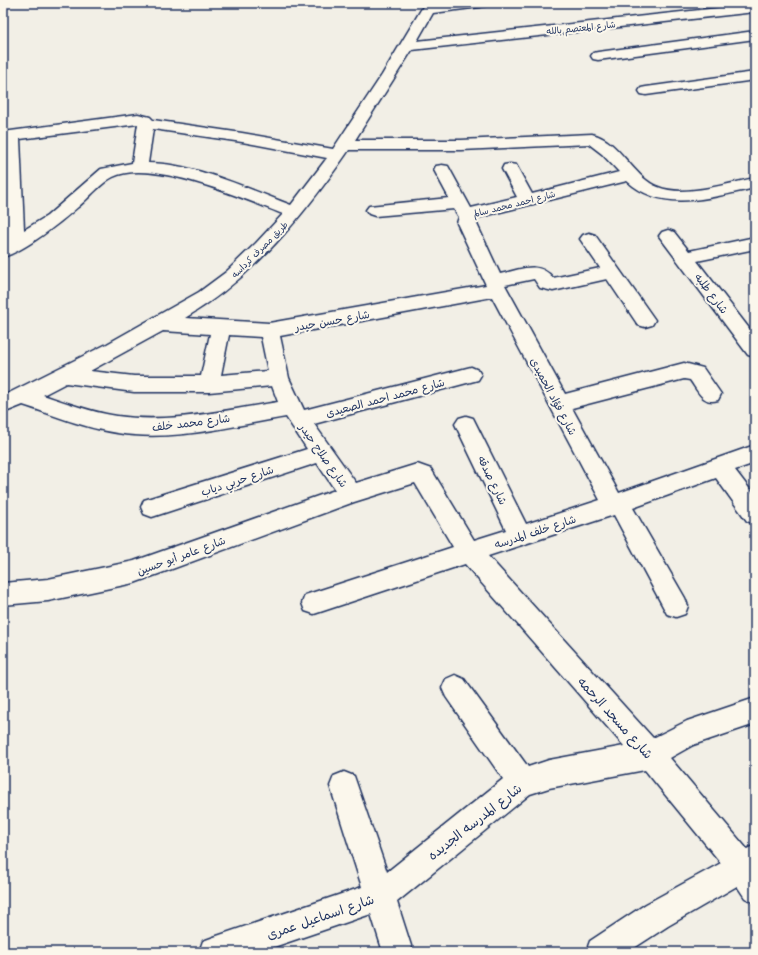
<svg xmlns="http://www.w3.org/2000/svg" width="758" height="955" viewBox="0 0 758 955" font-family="'Playpen Sans','Playpen Sans Arabic',sans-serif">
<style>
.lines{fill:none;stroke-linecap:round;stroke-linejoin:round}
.street-casing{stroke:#1b2f5e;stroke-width:3}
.street{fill:#fbf7ec;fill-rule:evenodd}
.labels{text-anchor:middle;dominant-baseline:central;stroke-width:4;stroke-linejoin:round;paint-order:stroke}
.far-street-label{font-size:9px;fill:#1b2f5e;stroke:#fbf7ec}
.street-label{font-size:11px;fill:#1b2f5e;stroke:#fbf7ec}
.near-street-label{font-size:13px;fill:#1b2f5e;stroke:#fbf7ec}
</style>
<rect width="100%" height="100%" fill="#f2efe6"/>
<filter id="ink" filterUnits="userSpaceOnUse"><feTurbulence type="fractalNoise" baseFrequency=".025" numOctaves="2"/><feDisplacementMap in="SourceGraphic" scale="8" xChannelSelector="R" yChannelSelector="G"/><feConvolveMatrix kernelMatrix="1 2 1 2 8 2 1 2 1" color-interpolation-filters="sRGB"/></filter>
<g filter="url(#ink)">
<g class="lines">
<defs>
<g id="street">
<path d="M 425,3 L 487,3 L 485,6 L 480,7 L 433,13 L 417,41 L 755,4 L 755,12 L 412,50 L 355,140 L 461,140 L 592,134 C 609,138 619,152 630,164 C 638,173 647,183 658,187 C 684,198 729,183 755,178 L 755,188 C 712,197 663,214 627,181 L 476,218 L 475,220 L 500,274 C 520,270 539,260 553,278 L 600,268 L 580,239 L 583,235 L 589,233 L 595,235 L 655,320 L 652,325 L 645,327 L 638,325 L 607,279 L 553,291 L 540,288 L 534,279 L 505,285 L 565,394 L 684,363 L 703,368 L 721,394 L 718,400 C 703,405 698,391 690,380 L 684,379 L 572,408 L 619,493 L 755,445 L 755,463 L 735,470 L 755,496 L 755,524 L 747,521 L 716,478 L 633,508 L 685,598 L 688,606 L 685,614 L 676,617 L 667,614 L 614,515 L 488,556 L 653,738 L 687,721 L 755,698 L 755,724 L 693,745 L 670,758 L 747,849 L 755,845 L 755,903 L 745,898 L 737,886 L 668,926 L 628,952 L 586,952 L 590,941 L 646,904 L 721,863 L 645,770 L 549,788 L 530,794 L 397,902 L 413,952 L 383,952 L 371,914 L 259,952 L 199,952 L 203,941 L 214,937 L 362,887 L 330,786 L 334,776 L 344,772 L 354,776 L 387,872 L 503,779 L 446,697 L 442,688 L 446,679 L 455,675 L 464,679 L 528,767 L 549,760 L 624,746 L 465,564 L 314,614 L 305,611 L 302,603 L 305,595 L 453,547 L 415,483 L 354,502 L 134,583 L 48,601 L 3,605 L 3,583 L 48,579 L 134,561 L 335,490 L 317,463 L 152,517 L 144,514 L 141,507 L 144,500 L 307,449 L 286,417 C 231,426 173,442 117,433 C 84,428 54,415 23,405 L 3,413 L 3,396 L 107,344 L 199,292 L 226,272 L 256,243 L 283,214 C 244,199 151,158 113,177 C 102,182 88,199 78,207 C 61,222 25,251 3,257 L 3,243 L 7,240 L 3,132 L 138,114 L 150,117 L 153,120 L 242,133 L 333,149 L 382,75 ZM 138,124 L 132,163 L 101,169 L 47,216 L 24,230 L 20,139 ZM 153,129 L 242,142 L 327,158 L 291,205 C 249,189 193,163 148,163 ZM 589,144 L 602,154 L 619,172 L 532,194 L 516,165 L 510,164 L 504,165 L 502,169 L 517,197 L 471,208 L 448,166 L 442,165 L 436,166 L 434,170 L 449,198 L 369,206 L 366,210 L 369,214 L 375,216 L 454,209 L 459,217 L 457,223 L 486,285 L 269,323 L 185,318 C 254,277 304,215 349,150 L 461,150 ZM 492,297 L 600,500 L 526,524 L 473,418 L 466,416 L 459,418 L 455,424 L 506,530 L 474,540 L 431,469 L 417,464 L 356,483 L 314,424 L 478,380 L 481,375 L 478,370 L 471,367 L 304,410 L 289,378 L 280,336 ZM 163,331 L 210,334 L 201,376 L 134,376 L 90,371 ZM 229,335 L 261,337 L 268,371 L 221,375 ZM 66,383 L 134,392 L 209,392 L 272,386 L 278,402 C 225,410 170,424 117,416 C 91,412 67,403 43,395 Z"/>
<path d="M 755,31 L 755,39 L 598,60 L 593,59 L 591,56 L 593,53 L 598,52 Z"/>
<path d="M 755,72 L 755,80 L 646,95 L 641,94 L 639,91 L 641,88 L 646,87 Z"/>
<path d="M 668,230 L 674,232 L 689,251 L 755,237 L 755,249 L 697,261 L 755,336 L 755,357 L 748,355 L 662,240 L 659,236 L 662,232 Z"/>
</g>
</defs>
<use href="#street" class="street-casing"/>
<use href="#street" class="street"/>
</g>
</g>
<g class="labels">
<g class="far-street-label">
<text transform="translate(581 27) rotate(-6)">شارع المعتصم بالله</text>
<text transform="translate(514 203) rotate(-14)">شارع احمد محمد سالم</text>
<text transform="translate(259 249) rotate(-45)">طريق مصرف كرداسه</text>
</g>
<g class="street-label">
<text transform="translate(712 293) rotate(53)">شارع طلبه</text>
<text transform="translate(332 320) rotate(-10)">شارع حسن حيدر</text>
<text transform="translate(554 396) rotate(62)">شارع فؤاد الحميدى</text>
<text transform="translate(385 397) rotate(-15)">شارع محمد احمد الصعيدى</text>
<text transform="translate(191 422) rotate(-7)">شارع محمد خلف</text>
<text transform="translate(324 455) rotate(55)">شارع صلاح حيدر</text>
<text transform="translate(237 480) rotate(-18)">شارع حربي دياب</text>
<text transform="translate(493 480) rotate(64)">شارع صدقه</text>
<text transform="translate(535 531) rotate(-18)">شارع خلف المدرسه</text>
<text transform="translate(181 555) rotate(-20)">شارع عامر أبو حسين</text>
</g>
<g class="near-street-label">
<text transform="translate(616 717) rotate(48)">شارع مسجد الرحمه</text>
<text transform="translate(474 821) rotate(-38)">شارع المدرسه الجديده</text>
<text transform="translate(320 916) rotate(-19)">شارع اسماعيل عمرى</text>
</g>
</g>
<rect width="758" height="955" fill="none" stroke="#fbf7ec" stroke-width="16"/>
<rect x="8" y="8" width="742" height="939" fill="none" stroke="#1b2f5e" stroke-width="1.5" filter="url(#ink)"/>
</svg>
